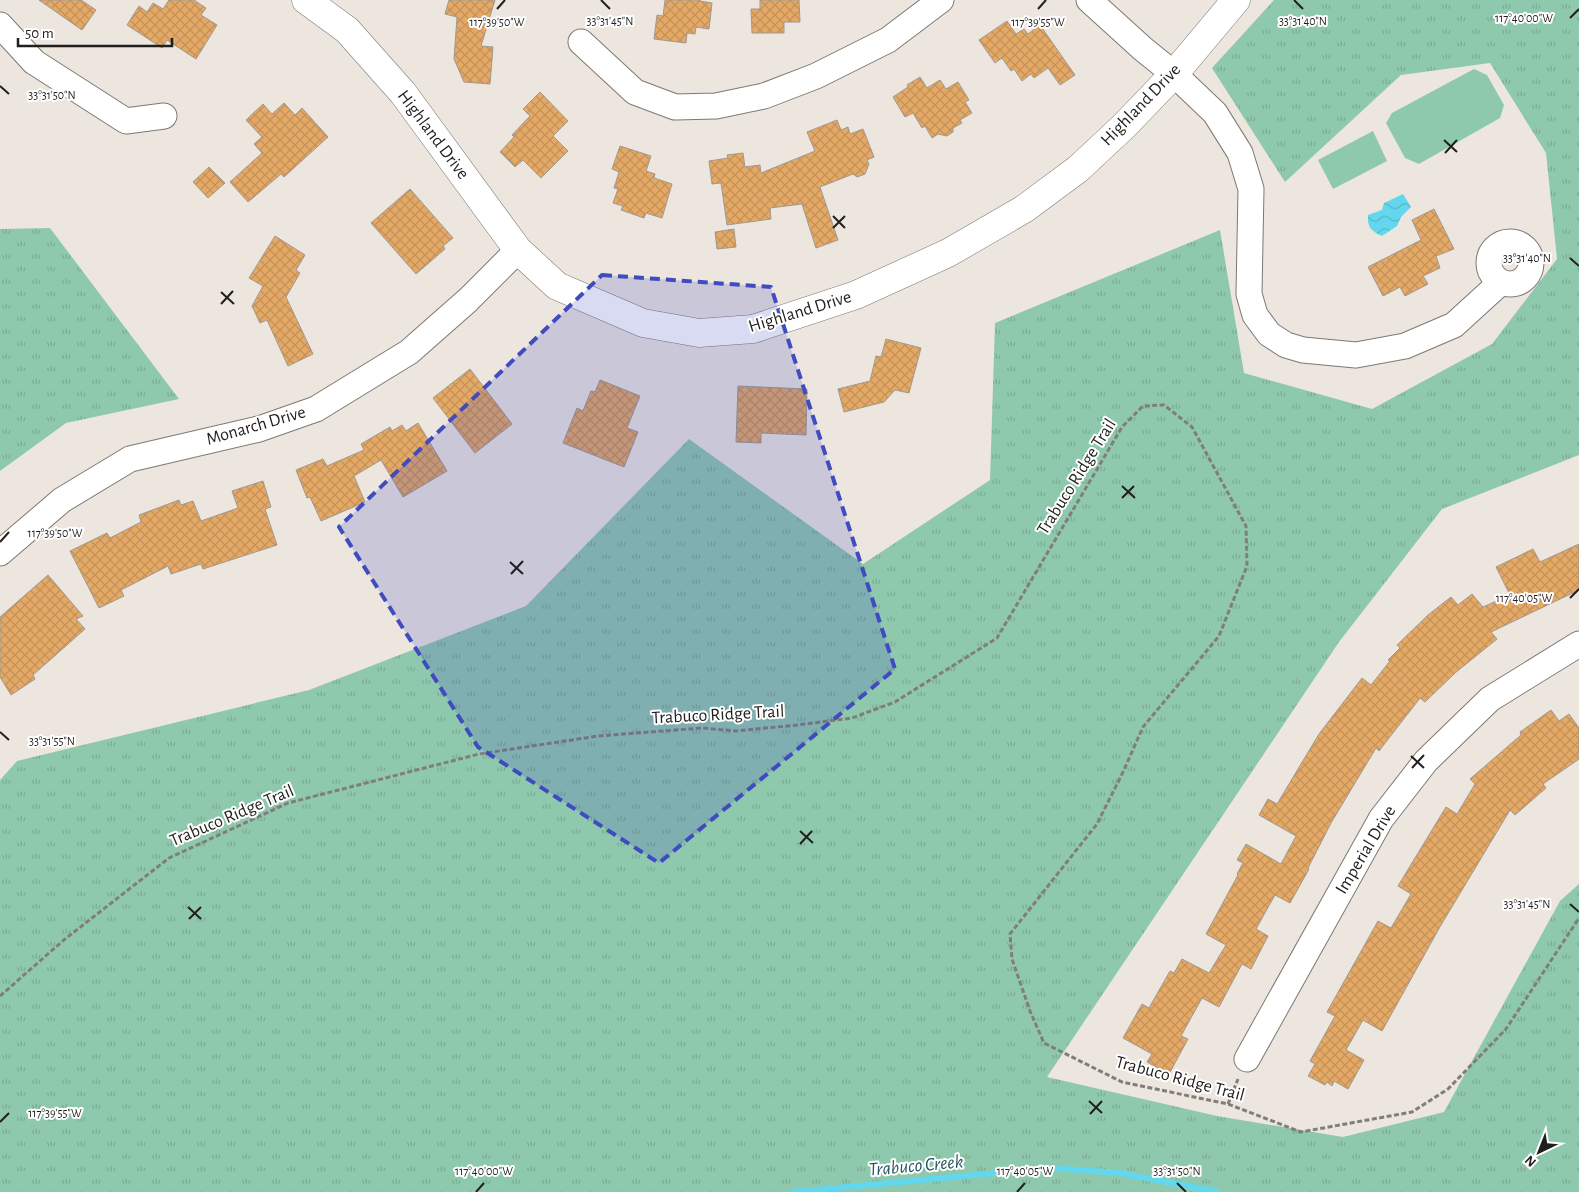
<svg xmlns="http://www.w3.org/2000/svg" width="1579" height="1192" viewBox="0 0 1579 1192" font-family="'Alegreya Sans',sans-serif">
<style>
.grass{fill:url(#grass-tufts)}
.park{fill:#8fc9ad}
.water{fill:url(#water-waves)}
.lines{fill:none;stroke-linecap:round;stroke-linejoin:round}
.stream{stroke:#62d7ee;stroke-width:6}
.building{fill:url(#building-cross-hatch);stroke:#9f9993}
.minor-casing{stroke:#7e7873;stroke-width:27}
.tertiary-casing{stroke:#7e7873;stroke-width:29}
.path{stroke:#817e79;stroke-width:3;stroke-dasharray:5 2.5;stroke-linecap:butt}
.minor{stroke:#fff;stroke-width:25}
.tertiary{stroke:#fff;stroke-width:28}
.marked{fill:#3f4bbf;fill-opacity:0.2;stroke:#3f4bbf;stroke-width:4;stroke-dasharray:10 6;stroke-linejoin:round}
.ticks{fill:none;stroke:#211f1d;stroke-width:2}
.labels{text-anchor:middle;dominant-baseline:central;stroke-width:4;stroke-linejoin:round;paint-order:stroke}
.street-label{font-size:18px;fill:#211f1d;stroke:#fff}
.water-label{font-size:19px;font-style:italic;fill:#235660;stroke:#fff}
.ticks-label{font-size:12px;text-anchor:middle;fill:#211f1d;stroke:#fff;stroke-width:4;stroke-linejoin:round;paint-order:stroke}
</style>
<defs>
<pattern id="grass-tufts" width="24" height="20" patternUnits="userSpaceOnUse" patternTransform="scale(1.25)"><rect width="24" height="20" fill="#8fc9ad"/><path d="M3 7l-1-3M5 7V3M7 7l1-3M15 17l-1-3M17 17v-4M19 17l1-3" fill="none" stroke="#7bac94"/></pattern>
<pattern id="water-waves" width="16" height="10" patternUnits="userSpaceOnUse" patternTransform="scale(1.25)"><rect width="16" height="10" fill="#62d7ee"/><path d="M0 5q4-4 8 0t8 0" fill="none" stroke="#55b8cc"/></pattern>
<pattern id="building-cross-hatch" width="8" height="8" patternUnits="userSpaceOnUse" patternTransform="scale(1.25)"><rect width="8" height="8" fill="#e5a966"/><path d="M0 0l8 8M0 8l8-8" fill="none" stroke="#c49158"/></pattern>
</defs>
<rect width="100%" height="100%" fill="#ece6df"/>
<g class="grass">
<path d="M 1274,0 L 1579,0 L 1579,455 L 1442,509 L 1339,642 L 1047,1077 L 1217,1116 L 1343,1137 L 1444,1112 L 1560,901 L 1579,884 L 1579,1192 L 0,1192 L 0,780 L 17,761 L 309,690 L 526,606 L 689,439 L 863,564 L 990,480 L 995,323 L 1220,230 L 1244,373 L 1372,409 L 1492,344 L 1557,259 L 1546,153 L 1490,63 L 1401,75 L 1285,182 L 1212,68 Z"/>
<path d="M 50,228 L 179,399 L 66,423 L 0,471 L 0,229 Z"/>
</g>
<g class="park">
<path d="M 1474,69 L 1487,75 L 1504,105 L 1500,118 L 1419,164 L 1405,158 L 1386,123 L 1392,113 Z"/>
<path d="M 1373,131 L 1387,161 L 1333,189 L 1318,160 Z"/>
</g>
<path class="water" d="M 1403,194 L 1411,207 L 1401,217 L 1397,226 L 1382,236 C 1371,231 1367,227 1368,215 L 1382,210 L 1384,203 Z"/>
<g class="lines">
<path class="stream" d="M 793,1192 L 1051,1168 L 1120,1173 L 1219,1192"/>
</g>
<g class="building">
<path d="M 39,0 L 81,0 L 96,10 L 82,30 Z"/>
<path d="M 169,0 L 194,0 L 206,8 L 201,15 L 217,25 L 196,59 L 167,40 L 162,48 L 127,25 L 139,6 L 147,12 L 153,3 L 163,9 Z"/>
<path d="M 449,0 L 495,0 L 481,46 L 493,47 L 490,84 L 464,82 L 454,59 L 457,17 L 445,14 Z"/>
<path d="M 665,0 L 700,0 L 700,1 L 712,3 L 709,29 L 696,27 L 695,34 L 687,33 L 686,43 L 654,39 L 657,15 L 663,16 Z"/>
<path d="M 760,0 L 799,0 L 800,22 L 784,22 L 784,33 L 752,33 L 751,9 L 760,9 Z"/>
<path d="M 1007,21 L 1016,34 L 1024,29 L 1028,34 L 1040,25 L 1075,75 L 1060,85 L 1048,68 L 1034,78 L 1031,74 L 1022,81 L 1014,69 L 1011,71 L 1002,58 L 995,63 L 979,40 Z"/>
<path d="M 920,77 L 927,88 L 940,80 L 946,89 L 958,82 L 969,100 L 965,102 L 972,113 L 960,120 L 962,123 L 953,128 L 953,132 L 947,136 L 938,134 L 932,138 L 925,126 L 922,128 L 913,113 L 905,117 L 893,97 L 908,87 L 907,85 Z"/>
<path d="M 540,92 L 568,121 L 553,136 L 568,151 L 541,178 L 523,160 L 515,167 L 500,152 L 514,137 L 512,135 L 530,116 L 523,109 Z"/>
<path d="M 284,103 L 295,115 L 302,108 L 328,137 L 284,177 L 281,174 L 248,202 L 230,182 L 262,153 L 254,144 L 262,137 L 246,120 L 263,104 L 272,114 Z"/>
<path d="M 837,120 L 841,130 L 848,127 L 850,134 L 863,129 L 874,157 L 867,160 L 869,164 L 865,174 L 857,177 L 853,174 L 820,187 L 838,240 L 816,248 L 802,204 L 770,208 L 771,219 L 727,225 L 721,183 L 712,184 L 709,161 L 728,158 L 727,155 L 743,153 L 745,167 L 760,165 L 761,173 L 815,151 L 807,132 Z"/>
<path d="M 620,146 L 651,156 L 646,171 L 655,174 L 654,178 L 672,184 L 662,218 L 646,213 L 644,218 L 621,210 L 623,206 L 613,203 L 618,189 L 614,188 L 619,172 L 612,169 Z"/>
<path d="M 209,167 L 225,183 L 208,198 L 193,182 Z"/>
<path d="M 410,189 L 453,238 L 443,246 L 445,249 L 416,274 L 371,223 Z"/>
<path d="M 1434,209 L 1454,249 L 1436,256 L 1440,268 L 1423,276 L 1428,284 L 1405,296 L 1400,287 L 1383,296 L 1368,267 L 1421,240 L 1412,220 Z"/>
<path d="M 734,229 L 736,247 L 717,249 L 715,232 Z"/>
<path d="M 275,236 L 305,255 L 296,270 L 300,273 L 286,297 L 313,354 L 288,366 L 267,320 L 260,323 L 252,306 L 263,286 L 249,278 Z"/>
<path d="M 886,339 L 921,348 L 909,393 L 895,390 L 884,402 L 844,412 L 838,389 L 870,381 L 876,356 L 881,357 Z"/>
<path d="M 470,369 L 512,424 L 475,453 L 433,398 Z"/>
<path d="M 600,380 L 640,396 L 627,428 L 638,432 L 624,467 L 563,443 L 577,408 L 583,411 L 591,391 L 595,392 Z"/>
<path d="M 738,386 L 807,389 L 806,435 L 761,433 L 761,443 L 736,442 Z"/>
<path d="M 418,423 L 447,471 L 403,497 L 381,460 L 354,476 L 365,502 L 321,521 L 310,497 L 307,498 L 296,470 L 323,459 L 327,466 L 364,450 L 361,444 L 390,427 L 392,431 L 402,425 L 406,431 Z"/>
<path d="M 263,481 L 271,507 L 265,509 L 277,545 L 203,569 L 201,564 L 171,574 L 168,566 L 121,590 L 124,596 L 99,608 L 70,551 L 107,533 L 110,538 L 141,522 L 139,515 L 179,500 L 181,505 L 193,501 L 201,521 L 238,508 L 232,491 Z"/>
<path d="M 1579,544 L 1579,590 L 1491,632 L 1497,639 L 1455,673 L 1425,702 L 1420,698 L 1379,751 L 1376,748 L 1331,823 L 1308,868 L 1309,869 L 1290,903 L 1275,895 L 1256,929 L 1268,936 L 1251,969 L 1242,964 L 1219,1007 L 1202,998 L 1181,1036 L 1188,1039 L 1169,1074 L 1147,1062 L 1152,1054 L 1123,1038 L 1142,1004 L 1149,1008 L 1170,971 L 1174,973 L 1182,959 L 1209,973 L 1226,945 L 1206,934 L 1238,875 L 1237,874 L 1243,863 L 1237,860 L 1246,844 L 1281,864 L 1296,836 L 1259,815 L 1268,799 L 1277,804 L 1319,734 L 1362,678 L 1371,685 L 1390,661 L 1388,660 L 1400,648 L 1397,645 L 1428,615 L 1451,597 L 1458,605 L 1472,594 L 1483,607 L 1510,595 L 1496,567 L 1533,549 L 1540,562 Z"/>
<path d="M 48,575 L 83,616 L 76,619 L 85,629 L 33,675 L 35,679 L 11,695 L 0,677 L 0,617 Z"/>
<path d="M 1551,710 L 1559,721 L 1569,714 L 1579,728 L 1579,759 L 1543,784 L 1546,788 L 1515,815 L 1510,810 L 1441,925 L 1382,1031 L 1363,1020 L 1346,1050 L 1364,1060 L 1348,1089 L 1334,1081 L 1332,1086 L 1327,1082 L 1325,1085 L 1308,1076 L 1315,1064 L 1310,1061 L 1335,1016 L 1327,1012 L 1378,921 L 1391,928 L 1411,894 L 1398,886 L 1446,807 L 1457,814 L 1475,784 L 1470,779 L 1521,735 L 1520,732 Z"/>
</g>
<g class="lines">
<defs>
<g id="minor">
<path d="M 1089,0 L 1143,49 L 1174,74 L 1215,113 L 1240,153 L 1251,189 L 1249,294 L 1255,315 L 1269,334 L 1286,345 L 1303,350 L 1356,355 L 1405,346 L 1454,325 L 1500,283"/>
<path d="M 0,25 L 34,62 L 126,121 L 164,116"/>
<path d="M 581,42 L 635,92 L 675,107 L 716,106 L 764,96 L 816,76 L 888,40 L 941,0"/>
<circle cx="1510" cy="263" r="21"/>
<path d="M 0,553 L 62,500 L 130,459 L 259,429 L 316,409 L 409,352 L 468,300 L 518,250"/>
<path d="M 1247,1059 L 1381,819 L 1426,761 L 1490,699 L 1579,644"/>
</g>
<path id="tertiary" d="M 306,0 L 347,30 L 403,93 L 518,250 L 557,286 L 643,323 L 699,333 L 753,329 L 856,295 L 948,253 L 1024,209 L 1078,169 L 1124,126 L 1174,74 L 1236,0"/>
</defs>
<use href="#minor" class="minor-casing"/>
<use href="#tertiary" class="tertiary-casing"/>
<g class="path">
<path d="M 0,996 L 65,939 L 169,858 L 288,803 L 479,754 L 598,736 L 702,728 L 736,731 L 797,725 L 852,718 L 895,702 L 997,638 L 1122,427 L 1143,406 L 1164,405 L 1192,427 L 1246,526 L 1247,566 L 1219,636 L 1143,727 L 1123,772 L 1097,824 L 1010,934 L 1012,959 L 1030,1011 L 1044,1043 L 1122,1082 L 1228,1104 L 1301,1132 L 1412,1112 L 1448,1089 L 1506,1029 L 1579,918"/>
<path d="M 1228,1104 L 1238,1079"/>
</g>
<use href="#minor" class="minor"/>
<use href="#tertiary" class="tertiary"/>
</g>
<path class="marked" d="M 602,275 L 771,287 L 895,669 L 659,863 L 478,747 L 339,527 Z"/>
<path class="ticks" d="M 601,0 L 610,9M 1294,0 L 1303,9M 497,9 L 505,0M 1038,9 L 1046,0M 1570,18 L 1579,9M 0,86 L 9,94M 1444,140 L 1457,152M 1445,153 L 1457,140M 833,216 L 845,228M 833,228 L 845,216M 1570,258 L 1579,266M 221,292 L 234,304M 221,304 L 233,291M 1122,486 L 1135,498M 1122,498 L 1134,486M 0,542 L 9,532M 510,562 L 523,574M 511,574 L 523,561M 1570,598 L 1579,589M 0,732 L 9,740M 1411,756 L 1424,768M 1412,768 L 1424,755M 800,831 L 813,843M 800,844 L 812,831M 1570,904 L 1579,912M 188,907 L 201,919M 189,919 L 201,907M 1089,1101 L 1102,1113M 1090,1114 L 1102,1101M 0,1122 L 9,1113M 1177,1183 L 1186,1192M 476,1192 L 484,1183M 1017,1192 L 1025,1183"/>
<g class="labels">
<g class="street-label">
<text transform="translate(1141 105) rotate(-46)">Highland Drive</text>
<text transform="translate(433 135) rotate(53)">Highland Drive</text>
<text transform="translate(800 312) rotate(-17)">Highland Drive</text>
<text transform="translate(256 426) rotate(-16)">Monarch Drive</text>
<text transform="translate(1077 477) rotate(-58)">Trabuco Ridge Trail</text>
<text transform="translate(718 715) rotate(-3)">Trabuco Ridge Trail</text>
<text transform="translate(232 816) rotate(-23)">Trabuco Ridge Trail</text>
<text transform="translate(1366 850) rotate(-59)">Imperial Drive</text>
<text transform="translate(1180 1079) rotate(15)">Trabuco Ridge Trail</text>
</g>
<g class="water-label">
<text transform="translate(916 1166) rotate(-5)">Trabuco Creek</text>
</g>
</g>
<g class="ticks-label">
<text x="1524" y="22">117°40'00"W</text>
<text x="610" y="25">33°31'45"N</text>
<text x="1303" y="25">33°31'40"N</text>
<text x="497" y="26">117°39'50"W</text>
<text x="1038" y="26">117°39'55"W</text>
<text x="52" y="99">33°31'50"N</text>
<text x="1527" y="262">33°31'40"N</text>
<text x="55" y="537">117°39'50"W</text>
<text x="1524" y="602">117°40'05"W</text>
<text x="52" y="745">33°31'55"N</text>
<text x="1527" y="908">33°31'45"N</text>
<text x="55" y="1117">117°39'55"W</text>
<text x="484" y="1175">117°40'00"W</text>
<text x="1025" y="1175">117°40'05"W</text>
<text x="1177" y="1175">33°31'50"N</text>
</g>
<g transform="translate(1539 1152) rotate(223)" stroke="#ffffff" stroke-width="4" paint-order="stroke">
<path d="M0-4L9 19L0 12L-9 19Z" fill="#211f1d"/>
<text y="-8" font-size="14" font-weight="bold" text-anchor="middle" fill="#211f1d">N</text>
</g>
<path d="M18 38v8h154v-8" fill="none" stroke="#211f1d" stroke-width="2.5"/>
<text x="25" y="38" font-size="15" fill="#211f1d" stroke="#ffffff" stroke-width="4" paint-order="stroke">50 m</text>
</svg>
